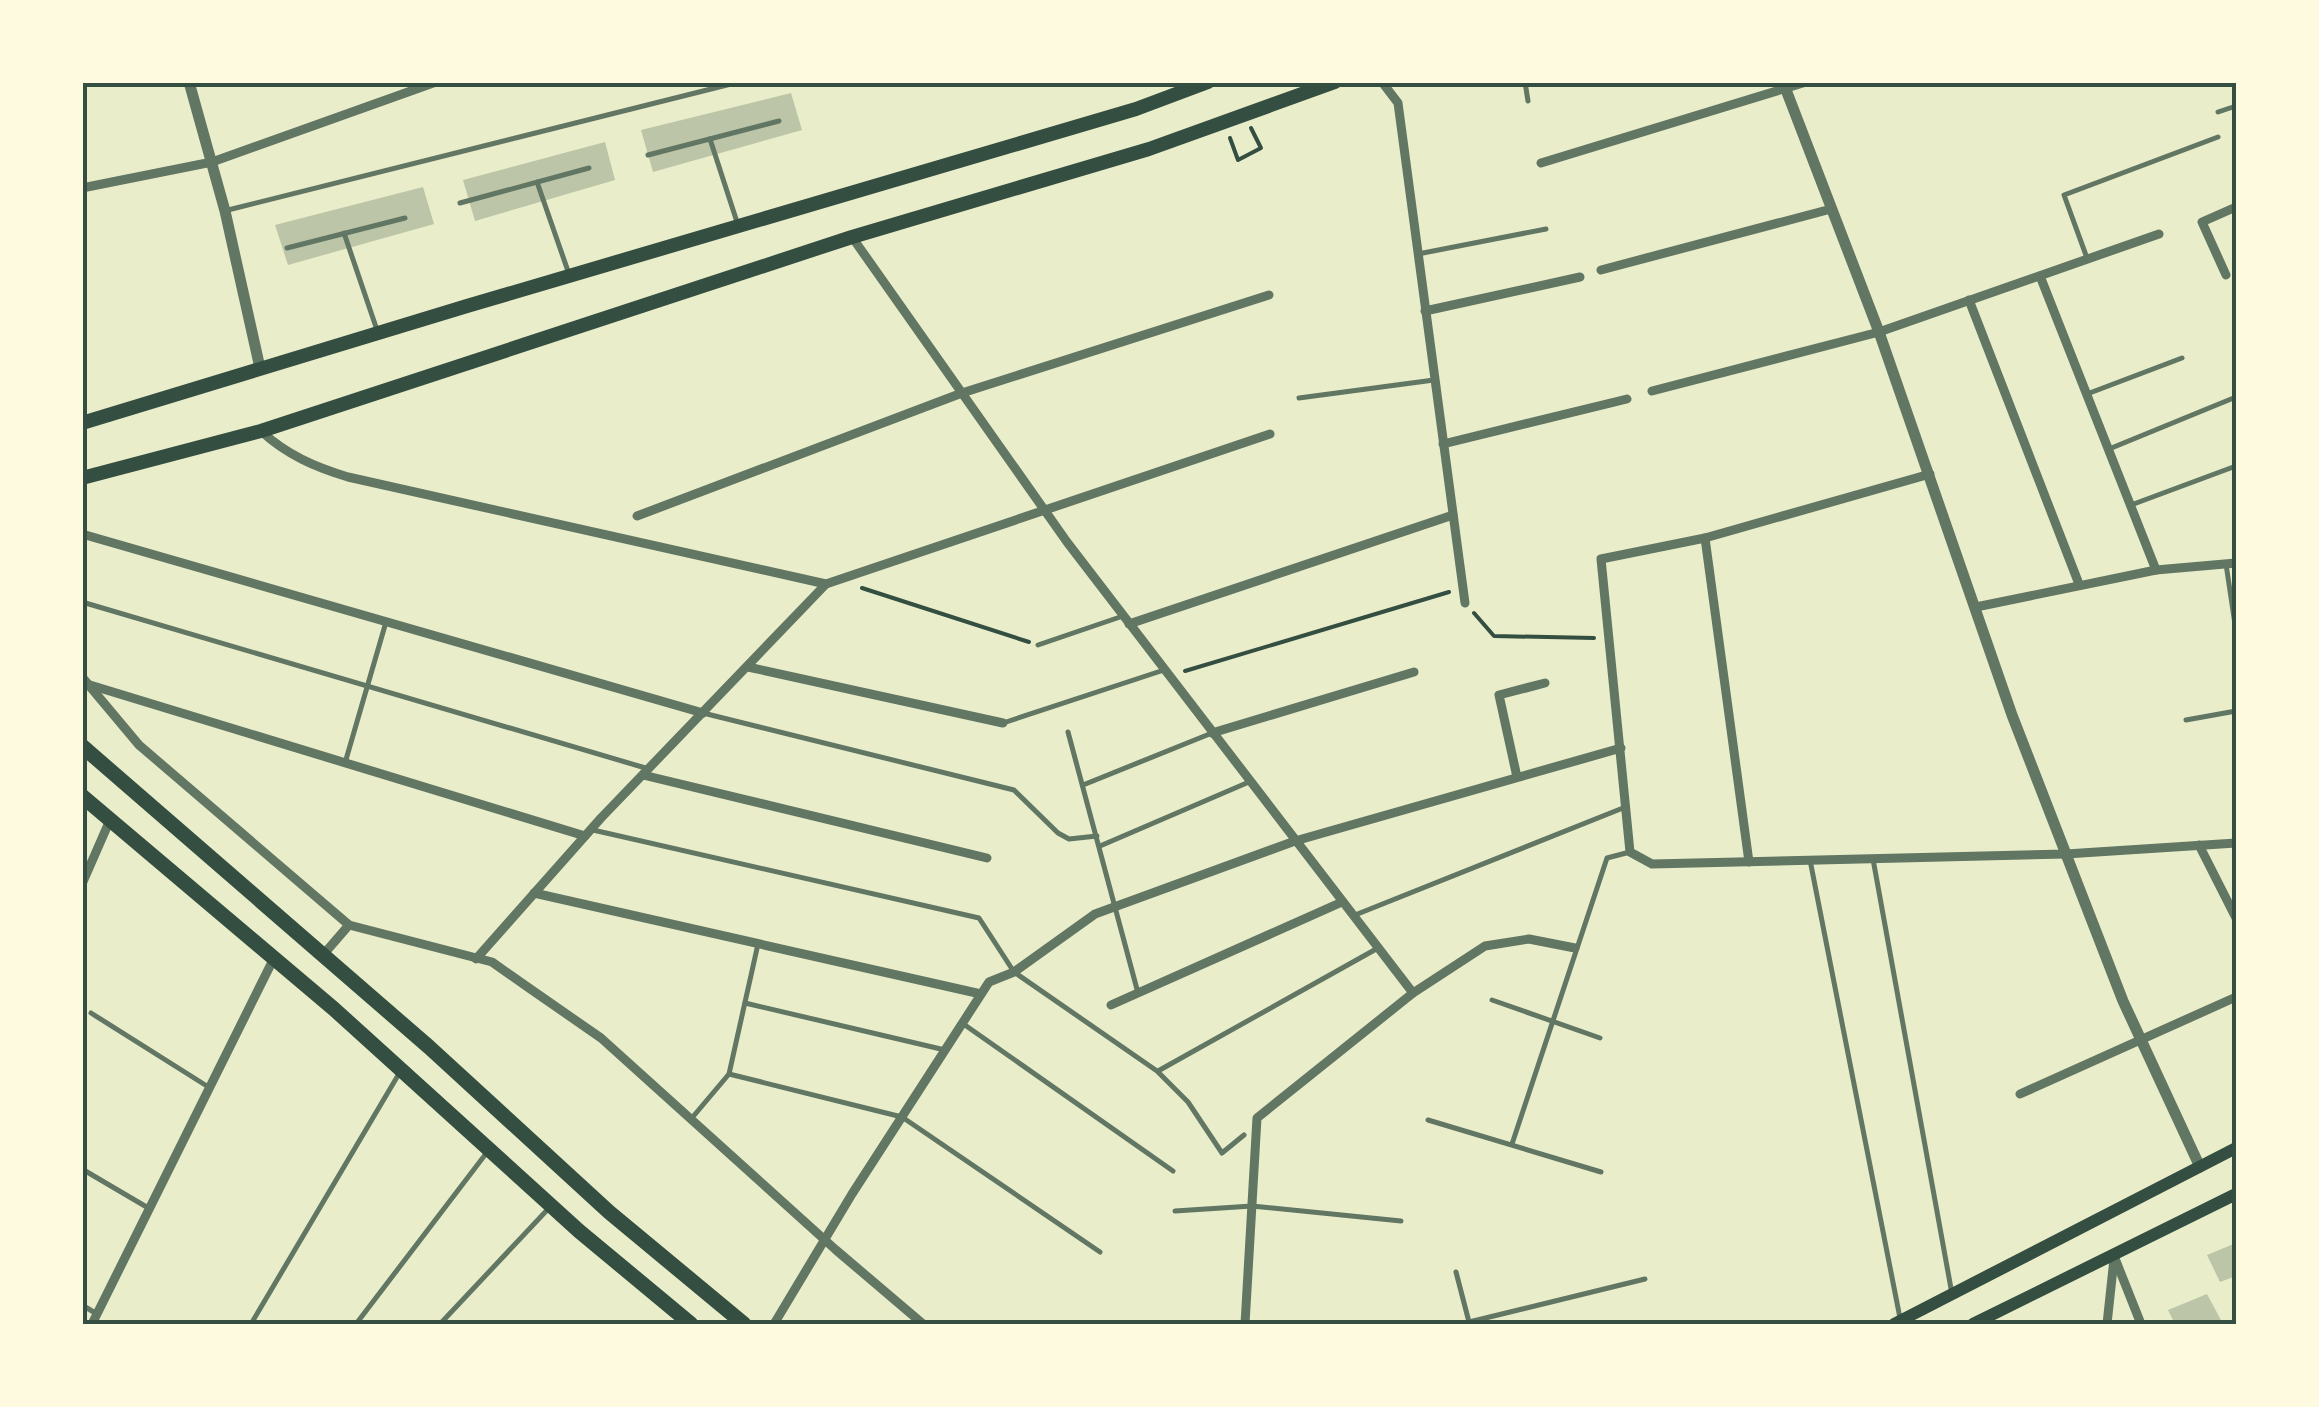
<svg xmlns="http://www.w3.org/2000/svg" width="2319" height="1407" viewBox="0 0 2319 1407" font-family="'Times New Roman',serif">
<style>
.building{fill:#bcc5a7}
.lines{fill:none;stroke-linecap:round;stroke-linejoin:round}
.path{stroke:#344e41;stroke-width:4}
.service{stroke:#617663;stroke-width:5}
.minor{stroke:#617663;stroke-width:9}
.tertiary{stroke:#617663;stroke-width:11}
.secondary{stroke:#344e41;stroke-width:12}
.primary{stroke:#344e41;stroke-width:14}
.trunk{stroke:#344e41;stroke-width:15}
.neatline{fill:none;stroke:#344e41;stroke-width:4}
</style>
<rect width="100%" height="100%" fill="#e9edc9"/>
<g class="building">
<path d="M 791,93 L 802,130 L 653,172 L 641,130 Z"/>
<path d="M 605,142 L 615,180 L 475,221 L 463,180 Z"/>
<path d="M 423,187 L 434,224 L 288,265 L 275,225 Z"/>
<path d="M 2236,1243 L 2236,1276 L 2220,1282 L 2207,1255 Z"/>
<path d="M 2207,1294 L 2222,1322 L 2175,1324 L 2168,1310 Z"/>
</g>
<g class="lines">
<g class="path">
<path d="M 1230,138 L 1238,160 L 1261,148 L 1251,128"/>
<path d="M 862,588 L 1029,642"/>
<path d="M 1474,613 L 1494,636 L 1594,638"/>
<path d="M 1185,671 L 1449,592"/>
</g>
<g class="service">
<path d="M 1525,82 L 1528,101"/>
<path d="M 2218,112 L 2236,106"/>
<path d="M 710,139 L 737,222"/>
<path d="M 648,155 L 779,121"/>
<path d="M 537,182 L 569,274"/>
<path d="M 460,203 L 589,168"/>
<path d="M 228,210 L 739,82"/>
<path d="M 344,233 L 377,330"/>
<path d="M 287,248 L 405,218"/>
<path d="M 1418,254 L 1546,229"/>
<path d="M 2087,258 L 2064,195 L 2218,137"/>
<path d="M 2087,394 L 2182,358"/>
<path d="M 1299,398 L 1434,380"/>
<path d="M 2109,449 L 2236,397"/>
<path d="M 2131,505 L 2236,466"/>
<path d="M 2226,564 L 2236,631"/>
<path d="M 82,602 L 649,769"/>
<path d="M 1038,645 L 1123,616"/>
<path d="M 703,713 L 1014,790 L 1058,833 L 1069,839 L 1097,836"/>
<path d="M 2186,720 L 2236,711"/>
<path d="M 1003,723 L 1164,670"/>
<path d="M 1068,732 L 1138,993"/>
<path d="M 345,763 L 386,622"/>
<path d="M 1083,785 L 1212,733"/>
<path d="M 593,830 L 979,918 L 1014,972 L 1157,1071 L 1188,1102 L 1222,1153 L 1244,1135"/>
<path d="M 1100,846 L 1249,782"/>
<path d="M 1873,859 L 1952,1294"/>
<path d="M 1810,860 L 1900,1318"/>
<path d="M 1355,915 L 1623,808"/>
<path d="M 1492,1000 L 1600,1038"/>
<path d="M 745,1003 L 945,1050"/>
<path d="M 91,1013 L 210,1088"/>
<path d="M 962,1023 L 1173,1171"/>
<path d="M 1158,1071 L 1378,948"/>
<path d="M 729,1074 L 902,1117 L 1100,1252"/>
<path d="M 691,1119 L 729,1074 L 758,944"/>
<path d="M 1428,1120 L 1601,1172"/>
<path d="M 1512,1144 L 1607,858 L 1630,852"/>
<path d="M 82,1169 L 150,1209"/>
<path d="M 1175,1211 L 1252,1206 L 1401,1221"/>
<path d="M 1456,1272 L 1469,1322 L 1645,1279"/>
<path d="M 82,1305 L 97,1314"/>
<path d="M 251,1324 L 400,1072"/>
<path d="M 356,1324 L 488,1151"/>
<path d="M 440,1324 L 549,1208"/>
</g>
<g class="minor">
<path d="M 1382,82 L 1398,103 L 1465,603"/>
<path d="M 1541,163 L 1806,82"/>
<path d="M 82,188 L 212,162 L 436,82"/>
<path d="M 852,237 L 1067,542 L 1413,993"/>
<path d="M 1601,270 L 1831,209"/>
<path d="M 2226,275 L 2202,222 L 2236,207"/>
<path d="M 2040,276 L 2156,570"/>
<path d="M 1969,300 L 2079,584"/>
<path d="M 1425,311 L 1580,277"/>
<path d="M 1652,391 L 1879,332 L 2159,234"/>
<path d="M 261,431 C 287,455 315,467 348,477 L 826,584"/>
<path d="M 1443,444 L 1627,399"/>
<path d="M 1930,474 L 1705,538 L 1601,559 L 1630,852 L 1652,864 L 2066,854 L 2236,843"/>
<path d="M 637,516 L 962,393 L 1269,295"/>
<path d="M 82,534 L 703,713"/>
<path d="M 1705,538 L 1749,862"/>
<path d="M 1976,607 L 2156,570 L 2236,563"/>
<path d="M 1129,624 L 1453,515"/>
<path d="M 748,667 L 1003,723"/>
<path d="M 82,677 L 139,745 L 349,925 L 492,962 L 529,988 L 601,1038 L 836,1250 L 923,1324"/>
<path d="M 90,685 L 585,836"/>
<path d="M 1212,733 L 1414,672"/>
<path d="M 643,775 L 987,858"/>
<path d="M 1517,777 L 1499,695 L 1545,683"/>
<path d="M 2199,845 L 2236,918"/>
<path d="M 82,884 L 110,820"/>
<path d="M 534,893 L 981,994"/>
<path d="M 323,955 L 349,925"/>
<path d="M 476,959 L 601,818 L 826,584 L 1270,434"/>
<path d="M 1111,1005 L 1342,902"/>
<path d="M 2020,1094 L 2236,997"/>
<path d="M 2114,1256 L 2141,1324"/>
<path d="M 92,1324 L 274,958"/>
<path d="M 774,1324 L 852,1194 L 989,982 L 1014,972 L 1095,914 L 1295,841 L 1621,748"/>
<path d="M 1245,1324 L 1257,1118 L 1413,993 L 1485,946 L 1529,939 L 1575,948"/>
<path d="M 2107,1324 L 2114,1259"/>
</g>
<g class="tertiary">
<path d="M 189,82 L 225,211 L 260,368"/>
<path d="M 1783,82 L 1879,332 L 2012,715 L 2123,1001 L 2200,1167"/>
</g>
<g class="secondary">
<path d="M 1894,1324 L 2236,1148"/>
<path d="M 1973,1324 L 2236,1194"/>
</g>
<g class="primary">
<path d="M 82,423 L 467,306 L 1136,109 L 1208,82"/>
<path d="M 82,478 L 261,431 L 852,237 L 1149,149 L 1335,82"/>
</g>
<g class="trunk">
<path d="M 82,746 L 429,1047 L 609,1212 L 744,1324"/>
<path d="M 82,796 L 334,1009 L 579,1231 L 691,1324"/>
</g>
</g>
<rect width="2319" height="1407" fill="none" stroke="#fefae0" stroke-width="170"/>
<rect x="85" y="85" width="2149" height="1237" class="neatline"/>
</svg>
